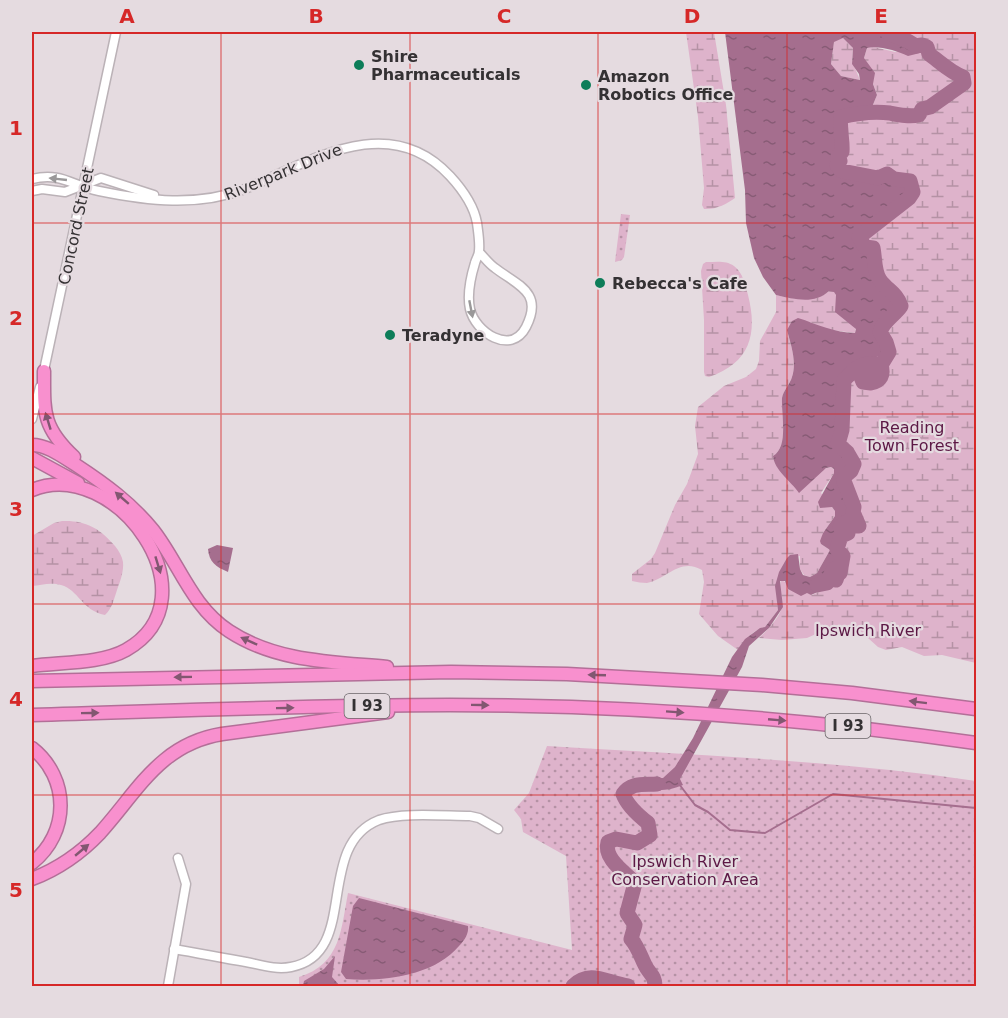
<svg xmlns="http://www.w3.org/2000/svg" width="1008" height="1018" viewBox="0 0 1008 1018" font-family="'DejaVu Sans',sans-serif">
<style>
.grass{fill:url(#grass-dots)}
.wetland{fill:url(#wetland-marsh)}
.water{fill:url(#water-ripples);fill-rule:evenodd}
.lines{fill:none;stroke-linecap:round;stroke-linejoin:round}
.stream{stroke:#a56e8e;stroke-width:2}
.river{stroke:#a56e8e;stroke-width:15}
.minor-casing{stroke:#bbb2b7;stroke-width:11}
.highway-casing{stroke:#b36f98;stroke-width:15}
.minor{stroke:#fff;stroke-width:8}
.highway{stroke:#f890ce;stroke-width:12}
.oneway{fill:#9a9899}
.oneway2{fill:#825771}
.grid{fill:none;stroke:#d62828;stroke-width:1.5;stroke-opacity:0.55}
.poi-dot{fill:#0d7d59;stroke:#e5dbe0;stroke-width:2}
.labels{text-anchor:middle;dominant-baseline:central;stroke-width:4.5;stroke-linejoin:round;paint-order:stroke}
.shield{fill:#e5dbe0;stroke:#696467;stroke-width:1.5}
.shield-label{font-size:15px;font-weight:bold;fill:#343133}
.poi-label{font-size:16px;font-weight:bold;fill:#343133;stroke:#e5dbe0;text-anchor:start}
.street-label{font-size:16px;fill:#343133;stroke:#e5dbe0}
.park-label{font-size:16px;fill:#5c1845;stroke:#e5dbe0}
.neatline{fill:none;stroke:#d62828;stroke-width:2}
.grid-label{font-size:20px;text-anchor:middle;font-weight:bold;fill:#d62828}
</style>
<defs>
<pattern id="grass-dots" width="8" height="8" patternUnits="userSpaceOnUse" patternTransform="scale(1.5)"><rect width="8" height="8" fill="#deb3cb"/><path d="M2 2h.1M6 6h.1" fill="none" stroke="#b592a5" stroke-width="1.8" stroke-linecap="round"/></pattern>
<pattern id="wetland-marsh" width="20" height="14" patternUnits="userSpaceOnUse" patternTransform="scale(1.5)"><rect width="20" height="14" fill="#deb3cb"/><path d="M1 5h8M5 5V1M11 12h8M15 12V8" fill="none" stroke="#b592a5"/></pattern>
<pattern id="water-ripples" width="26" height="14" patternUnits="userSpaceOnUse" patternTransform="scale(1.5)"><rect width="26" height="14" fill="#a56e8e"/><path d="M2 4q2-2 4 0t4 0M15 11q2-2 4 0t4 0" fill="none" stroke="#875b75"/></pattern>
</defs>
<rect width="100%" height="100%" fill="#e5dbe0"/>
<g class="grass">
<path d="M 621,214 L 630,215 L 624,257 L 622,260 L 615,262 Z"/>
<path d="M 547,746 C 691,755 835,760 976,781 L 976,986 L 290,986 L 299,985 L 299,977 C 341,964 341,929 348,893 L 572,950 L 566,856 L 523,832 L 521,819 L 514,810 L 529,793 Z"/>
</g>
<g class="wetland">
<path d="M 686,32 L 714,32 L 726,105 L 735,198 C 727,204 715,210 704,209 L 702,205 L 704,188 L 698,117 Z"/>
<path d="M 887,32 L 976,32 L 976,663 L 942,655 L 924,656 L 902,647 L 886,650 L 878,647 L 858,629 L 843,631 L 827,629 L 807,638 L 782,640 L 759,638 C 766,632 782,615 782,605 C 782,597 779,589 781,580 L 812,595 L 824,589 L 825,584 L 829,578 L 835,580 L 831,574 C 835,564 852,562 837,549 L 841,536 L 848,531 L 843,531 L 840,527 L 846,522 L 859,526 L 853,512 L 854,507 L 844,481 L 845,476 L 848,474 L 841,448 L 838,444 L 843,418 L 844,380 C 855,369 866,359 881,355 L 886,342 L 880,332 L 882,326 L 896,313 L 892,291 L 881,281 L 865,247 L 859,239 L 860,234 L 870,229 L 913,192 L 910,181 L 894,179 L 887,174 L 878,178 L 842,171 L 837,165 L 838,156 L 842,152 C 843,140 839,129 841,117 L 872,107 L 877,95 L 864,58 L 867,48 L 874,47 L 895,52 L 921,49 L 902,37 L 895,37 Z"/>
<path d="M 843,38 L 853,48 L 852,61 L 860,80 L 841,76 L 831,64 L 834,41 Z"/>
<path d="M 706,262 C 716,262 726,260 734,266 C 743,273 745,284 748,295 C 758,334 750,363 709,377 L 705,376 L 704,372 L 704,320 L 701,271 L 703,264 Z"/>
<path d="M 829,291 L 834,291 L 836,295 L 836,312 L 856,328 L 855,333 L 823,329 L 810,322 L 787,330 C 791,345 797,362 792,377 C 790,384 783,391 782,398 C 781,415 789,447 773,456 C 774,467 785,475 792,483 L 826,468 L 831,467 L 834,469 L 834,473 L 821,493 L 835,511 L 835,516 L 823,533 L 821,544 L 830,550 L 817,573 L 810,577 L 804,575 L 800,569 L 800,556 L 787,558 L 776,584 L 778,610 L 765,627 C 753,630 744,640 738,650 L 718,636 L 699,614 L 704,582 L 702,570 C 680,557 667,579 647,583 C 642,583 637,582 632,581 L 632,574 L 651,559 L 655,553 L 675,505 L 687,484 L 698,454 L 695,426 L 698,407 L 724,386 L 746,377 L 756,369 L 759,361 L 760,341 L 776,312 L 776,295 C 793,299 816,303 829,291 Z"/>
<path d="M 62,521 C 85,520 100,528 115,546 C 119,551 122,556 123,562 C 124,571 120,582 117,590 C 114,599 112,609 105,615 C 81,610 79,590 61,585 C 51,582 41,585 32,586 L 32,536 L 54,523 Z"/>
</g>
<g class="water">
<path d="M 725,32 L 887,32 L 895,37 L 902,37 L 921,49 L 920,53 L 908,56 C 898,51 878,45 867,48 L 864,58 L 875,73 L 873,84 L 877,95 L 872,107 L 841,117 C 839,129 843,140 842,152 L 838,156 L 840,161 L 838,165 L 842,171 L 878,178 L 887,174 L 894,179 L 910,181 L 913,192 L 909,198 L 870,229 L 860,234 L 859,239 L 865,247 L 873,248 C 875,257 874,272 880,280 C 887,290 897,293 901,306 C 896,313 879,324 881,333 C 882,338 886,341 887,347 L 885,353 C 869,360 857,368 844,380 L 842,430 L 838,444 L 847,452 L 854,464 L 851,471 L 845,476 L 844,480 C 851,496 854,511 859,526 L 854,526 L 846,522 L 840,527 L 843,531 L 848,530 L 848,533 L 841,537 L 837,549 L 843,556 L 840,573 L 834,570 L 831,574 L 837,577 L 836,580 L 829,578 L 825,584 L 824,589 L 811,595 L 807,593 L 801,596 L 788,589 L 785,581 L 780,581 L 783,607 L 769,628 L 749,646 L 742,667 L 680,779 L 683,785 C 667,792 653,791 636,787 L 637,780 L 663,778 L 675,767 L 693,738 L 732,657 L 745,639 L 760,628 L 765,627 L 778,610 L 775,586 L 779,572 L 787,558 L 790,555 L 798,554 L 800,569 L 803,575 L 810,577 L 817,573 L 830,550 L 821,544 L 820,541 L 823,533 L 835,516 L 835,511 L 832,507 L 820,508 L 818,502 L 834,473 L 834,469 L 831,467 L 826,468 L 799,493 C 791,481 774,470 773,456 C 789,447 781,415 782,398 C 783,391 790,384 792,377 C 797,362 791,345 787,330 L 792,321 L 798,318 C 817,324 835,333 855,333 L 856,329 L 835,312 L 836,295 L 834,292 L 829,291 C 814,305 794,299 776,295 L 763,277 L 754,258 L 746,223 L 745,190 ZM 843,38 L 853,48 L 852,64 L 859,74 L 860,80 L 841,76 L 831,64 L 834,42 Z"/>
<path d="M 217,545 L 233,548 L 228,572 C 216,567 209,562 208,549 Z"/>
<path d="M 359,898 L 468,926 C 469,933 465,940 459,946 C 434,976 382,982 346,979 L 341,972 L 353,906 Z"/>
<path d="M 335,956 L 332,977 L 340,986 L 303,986 L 304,981 L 324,969 Z"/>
</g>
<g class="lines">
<path class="stream" d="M 679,784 L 695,805 L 708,812 L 730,830 L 765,833 L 833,794 L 976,808"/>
<g class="river">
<path d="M 817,585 L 827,583 L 829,578 L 836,580 L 837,577 L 831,574 L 834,569 L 840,573 L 843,556 L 837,549 L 841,536 L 848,533 L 848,530 L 843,531 L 840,527 L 846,522 L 854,526 L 859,526 L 853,512 L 854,507 L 844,481 L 845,476 L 851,471 L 854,464 L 847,452 L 838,444 L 842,430 L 844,380 C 853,371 862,361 875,364 L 877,368 L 875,372 L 861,377 L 863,382 L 871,383 C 881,381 884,375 881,365 L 889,352 L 886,342 L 880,332 C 883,321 895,315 901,306 C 897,293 887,290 880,280 C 874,272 875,257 873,248 L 865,247 L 859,237 L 909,198 L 913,192 L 910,181 L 894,179 L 887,174 L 878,178 L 842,171 L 837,165 L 840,161 L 838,156 L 842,152 C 843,140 839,129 841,117 C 857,113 873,111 890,113 C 900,115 909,117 919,115 L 922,109 L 930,107 L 964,83 L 963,77 C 950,72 940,62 929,54 L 927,47 L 922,45 L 915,46 C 906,38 897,38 887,32"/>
<path d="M 573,986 C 590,969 607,983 628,986"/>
<path d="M 655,986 C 655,975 649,974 645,965 C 640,955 638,947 631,939 L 635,925 L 627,913 L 635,883 C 626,873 603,859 608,842 L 616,839 L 637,843 L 650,835 L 648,823 C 639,816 627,805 623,794 C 631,782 644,785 657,784"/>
</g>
<defs>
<g id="minor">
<path d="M 32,179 C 62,172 72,186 99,191 C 148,201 197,207 245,189 C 311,161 389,110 450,176 C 462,189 474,206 477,223 C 478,231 480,242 479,251 C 479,255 476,259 475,263 C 471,276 467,295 470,309 C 475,332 511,356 526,327 C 544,292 517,285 495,268 C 489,264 484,257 479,252"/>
<path d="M 32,191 L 42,189 L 65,192 L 101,178 L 154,195"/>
<path d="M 43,375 L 116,32"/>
<path d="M 32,419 L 40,387"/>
<path d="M 174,949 C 198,953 222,958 246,962 C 261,965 276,970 291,967 C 361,954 313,846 379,820 C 402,812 445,816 470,816 L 479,818 L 498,829"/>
<path d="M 168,986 L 186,884 L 178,858"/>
</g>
<g id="highway">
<path d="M 44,371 C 44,412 42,427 74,457"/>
<path d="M 32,445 C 48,445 63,457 76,465 C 105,484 131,503 153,530 C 179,563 191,606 229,631 C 276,662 333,662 387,667"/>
<path d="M 32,458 L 78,483"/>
<path d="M 32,490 C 115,455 218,598 126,650 C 101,664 60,662 32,666"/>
<path d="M 32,681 L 451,672 L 567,674 L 762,685 L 852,693 L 976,709"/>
<path d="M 32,715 C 171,711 311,705 450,705 C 626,705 802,718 976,743"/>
<path d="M 32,748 C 70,778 70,833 32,863"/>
<path d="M 32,879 C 58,869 81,853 100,833 C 138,791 160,744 222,734 L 388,712"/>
</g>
</defs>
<use href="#minor" class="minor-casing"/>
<use href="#highway" class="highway-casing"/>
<use href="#minor" class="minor"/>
<use href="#highway" class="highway"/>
</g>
<defs><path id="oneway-solid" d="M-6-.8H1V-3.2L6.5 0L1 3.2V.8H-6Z" transform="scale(1.5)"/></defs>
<g class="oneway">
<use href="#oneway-solid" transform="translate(58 179) rotate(-174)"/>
<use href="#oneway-solid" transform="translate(471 309) rotate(79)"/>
</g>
<g class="oneway2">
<use href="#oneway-solid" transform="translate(48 421) rotate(-107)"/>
<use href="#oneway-solid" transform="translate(122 498) rotate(-139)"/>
<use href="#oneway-solid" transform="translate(158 565) rotate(73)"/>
<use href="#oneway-solid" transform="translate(249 641) rotate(-156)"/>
<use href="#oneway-solid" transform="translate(597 675) rotate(-178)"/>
<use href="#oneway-solid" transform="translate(183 677) rotate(179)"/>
<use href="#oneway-solid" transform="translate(918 702) rotate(-173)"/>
<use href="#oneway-solid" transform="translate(480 705) rotate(1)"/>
<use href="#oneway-solid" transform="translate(285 708) rotate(-1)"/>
<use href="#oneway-solid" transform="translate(675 712) rotate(4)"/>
<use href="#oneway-solid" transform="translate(90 713) rotate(-1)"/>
<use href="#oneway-solid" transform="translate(777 720) rotate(5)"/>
<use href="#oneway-solid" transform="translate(82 850) rotate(-40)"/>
</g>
<path class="grid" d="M 221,32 L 221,986M 410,32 L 410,986M 598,32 L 598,986M 787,32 L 787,986M 32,223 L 976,223M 32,414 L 976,414M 32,604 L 976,604M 32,795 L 976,795"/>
<g class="poi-dot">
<circle cx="359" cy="65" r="6"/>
<circle cx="586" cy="85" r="6"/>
<circle cx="600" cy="283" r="6"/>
<circle cx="390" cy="335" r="6"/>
</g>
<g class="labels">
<g class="shield">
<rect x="344.5" y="694" width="45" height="24" rx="4.5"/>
<rect x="825.5" y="714" width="45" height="24" rx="4.5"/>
</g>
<g class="shield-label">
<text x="367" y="706">I 93</text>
<text x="848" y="726">I 93</text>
</g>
<g class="poi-label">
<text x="371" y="56">Shire<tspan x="371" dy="18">Pharmaceuticals</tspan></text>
<text x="598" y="76">Amazon<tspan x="598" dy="18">Robotics Office</tspan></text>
<text x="612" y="283">Rebecca's Cafe</text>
<text x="402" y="335">Teradyne</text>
</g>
<g class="street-label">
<text transform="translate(283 172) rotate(-22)">Riverpark Drive</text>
<text transform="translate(76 226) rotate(-78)">Concord Street</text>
</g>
<g class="park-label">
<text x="912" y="427">Reading<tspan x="912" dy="18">Town Forest</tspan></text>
<text x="868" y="630">Ipswich River</text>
<text x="685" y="861">Ipswich River<tspan x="685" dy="18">Conservation Area</tspan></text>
</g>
</g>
<rect width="1008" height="1018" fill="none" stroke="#e5dbe0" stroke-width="66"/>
<rect x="33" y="33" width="942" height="952" class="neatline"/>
<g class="grid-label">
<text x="127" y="23">A</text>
<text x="316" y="23">B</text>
<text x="504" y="23">C</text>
<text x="692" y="23">D</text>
<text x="881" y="23">E</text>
<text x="16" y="135">1</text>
<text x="16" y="325">2</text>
<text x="16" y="516">3</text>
<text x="16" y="706">4</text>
<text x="16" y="897">5</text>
</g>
</svg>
